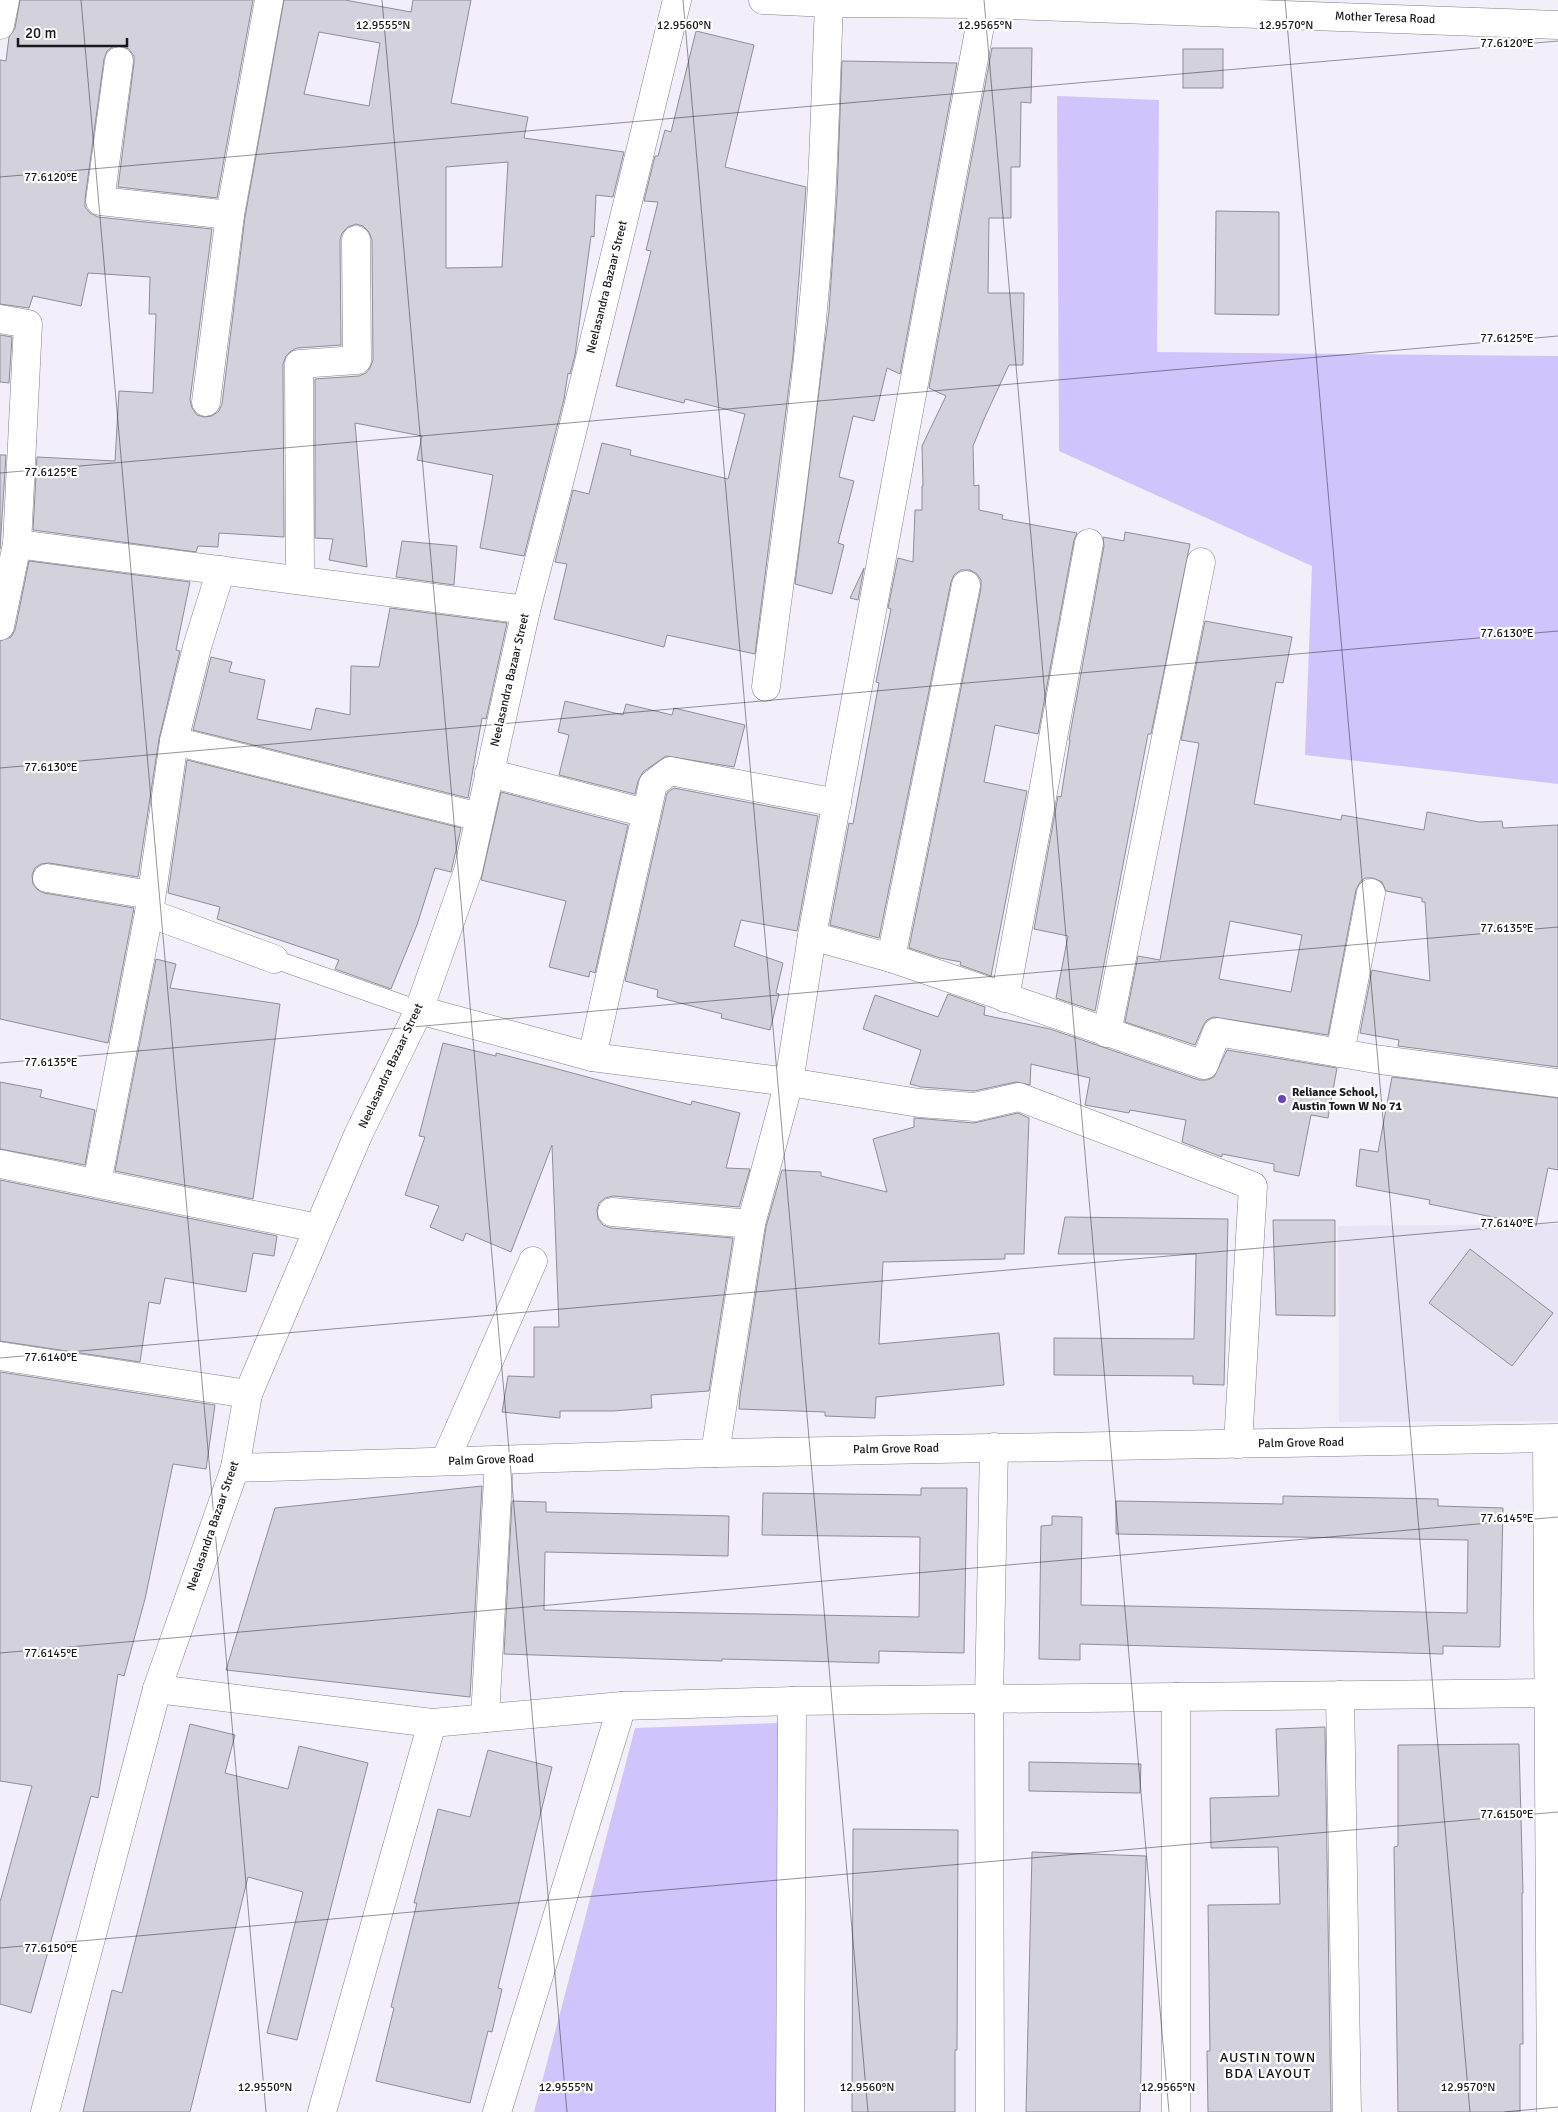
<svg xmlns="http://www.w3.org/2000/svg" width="1558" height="2112" viewBox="0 0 1558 2112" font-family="Signika,sans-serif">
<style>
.built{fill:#e8e4f6}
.green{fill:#d1c4fc}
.building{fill:#d3d1db;stroke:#8f8d97;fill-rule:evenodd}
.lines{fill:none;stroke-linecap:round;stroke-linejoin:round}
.service-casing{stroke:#83818b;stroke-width:19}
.minor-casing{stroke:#83818b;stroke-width:29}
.tertiary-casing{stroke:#83818b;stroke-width:29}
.service{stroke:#fff;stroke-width:18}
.minor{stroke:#fff;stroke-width:28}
.tertiary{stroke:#fff;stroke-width:28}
.ticks{fill:none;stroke:#19181c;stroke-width:1;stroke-opacity:0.45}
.poi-dot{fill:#6d43bb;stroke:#fff;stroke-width:2}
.labels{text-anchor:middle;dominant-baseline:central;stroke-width:4.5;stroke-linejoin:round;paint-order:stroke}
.street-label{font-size:12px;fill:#19181c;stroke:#fff}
.poi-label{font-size:12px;font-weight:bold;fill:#19181c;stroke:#fff;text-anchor:start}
.neighbourhood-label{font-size:14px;letter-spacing:1px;fill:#19181c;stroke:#fff}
.ticks-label{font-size:12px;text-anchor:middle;fill:#19181c;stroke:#fff;stroke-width:4.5;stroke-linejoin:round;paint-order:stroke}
</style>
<rect width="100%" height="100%" fill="#f2effa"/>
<path class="built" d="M 1558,1224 L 1558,1421 L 1339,1422 L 1338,1226 Z"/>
<g class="green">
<path d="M 1057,96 L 1159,100 L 1157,352 L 1558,356 L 1558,784 L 1305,755 L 1312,566 L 1059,451 Z"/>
<path d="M 778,1723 L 776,2112 L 534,2112 L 635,1728 Z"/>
</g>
<g class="building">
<path d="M 20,0 L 253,0 L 217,198 L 118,187 L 134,63 L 134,56 L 129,49 L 121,46 L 114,46 L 107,51 L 104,59 L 85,199 L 85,207 L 90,213 L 98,217 L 212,229 L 190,400 L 192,408 L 197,415 L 204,417 L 212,416 L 219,411 L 222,404 L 245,217 L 284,0 L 345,0 L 411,12 L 413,0 L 471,0 L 451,103 L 528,117 L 524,138 L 624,152 L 613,197 L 596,195 L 594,237 L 591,236 L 575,355 L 570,374 L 568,373 L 564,399 L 524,556 L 480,548 L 493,475 L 417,460 L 422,436 L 355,423 L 367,567 L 329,560 L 333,539 L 315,538 L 315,379 L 359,376 L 366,373 L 370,368 L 373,360 L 372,240 L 369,232 L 363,226 L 356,224 L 348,227 L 342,233 L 340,240 L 341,345 L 297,348 L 291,351 L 286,356 L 283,364 L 284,537 L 219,533 L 218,547 L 198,546 L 196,552 L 33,530 L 37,457 L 115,461 L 119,391 L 153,393 L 156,314 L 149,314 L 150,277 L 88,273 L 81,306 L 33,296 L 29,308 L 0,304 L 0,60 L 6,61 L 9,37 L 15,28 ZM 319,32 L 380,43 L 369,106 L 304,94 ZM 508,162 L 502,267 L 446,268 L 446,167 Z"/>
<path d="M 696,31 L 754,45 L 725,167 L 806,187 L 793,355 L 755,654 L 667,635 L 664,647 L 554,619 L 567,564 L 555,562 L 573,490 L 589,494 L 602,443 L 631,450 L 630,455 L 728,479 L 745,414 L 685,399 L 684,403 L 616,386 L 651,251 L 646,250 L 658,202 L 644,201 L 655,156 L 658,156 L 665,130 L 671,132 Z"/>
<path d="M 992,48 L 1032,48 L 1031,103 L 1021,102 L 1020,167 L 1011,167 L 1011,218 L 989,218 L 988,293 L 1024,293 L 1023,365 L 1009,365 L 984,419 L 973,446 L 974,486 L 979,485 L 979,510 L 1003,515 L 1002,519 L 1077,533 L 1074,540 L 1038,734 L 995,725 L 984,782 L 1027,791 L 991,976 L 960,965 L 961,962 L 940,958 L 909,948 L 981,588 L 981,580 L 977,574 L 970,570 L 961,570 L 954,575 L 951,582 L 879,938 L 830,925 L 849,823 L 853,824 L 879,683 L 876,682 L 891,609 L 888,608 L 898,558 L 913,562 L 915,510 L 922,510 L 922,486 L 923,486 L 922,446 L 946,396 L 929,388 Z"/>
<rect x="1183" y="49" width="40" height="39"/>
<path d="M 842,61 L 957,63 L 900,374 L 887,368 L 874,421 L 853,416 L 839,477 L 854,481 L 838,543 L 844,545 L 832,594 L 795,584 L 829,311 L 837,195 Z"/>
<path d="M 1216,211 L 1279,212 L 1279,315 L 1215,314 Z"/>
<path d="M 0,335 L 12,337 L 9,383 L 0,382 Z"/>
<path d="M 0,455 L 6,455 L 0,549 Z"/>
<path d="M 1125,532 L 1190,544 L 1151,734 L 1148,734 L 1095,1011 L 1056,998 L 1068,936 L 1034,929 L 1058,796 L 1061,797 L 1070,740 L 1069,740 L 1104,546 L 1103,537 L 1124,541 Z"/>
<path d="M 402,541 L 457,546 L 454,585 L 396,577 Z"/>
<path d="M 29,561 L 190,582 L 176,650 L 180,651 L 159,739 L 138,877 L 49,863 L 41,864 L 35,868 L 32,875 L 33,884 L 38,890 L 44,893 L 134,908 L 108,1043 L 0,1019 L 0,641 L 11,637 L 15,630 Z"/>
<path d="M 864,568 L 858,600 L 850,598 Z"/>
<path d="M 390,608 L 507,623 L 486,719 L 482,718 L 468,798 L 193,730 L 211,657 L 232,662 L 229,672 L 265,680 L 257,719 L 311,730 L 316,708 L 350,715 L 351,666 L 379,667 Z"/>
<path d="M 1205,621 L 1292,637 L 1283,683 L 1276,682 L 1254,804 L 1341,820 L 1342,815 L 1424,830 L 1427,812 L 1479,822 L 1502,821 L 1503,828 L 1558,825 L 1558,1067 L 1398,1046 L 1399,1040 L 1360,1033 L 1372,970 L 1430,981 L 1425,902 L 1422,902 L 1422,898 L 1386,891 L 1382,882 L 1373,878 L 1365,878 L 1360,882 L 1356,890 L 1328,1035 L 1213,1017 L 1207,1020 L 1203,1026 L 1195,1045 L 1125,1022 L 1138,956 L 1160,960 L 1199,743 L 1181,740 ZM 1230,921 L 1302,935 L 1291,992 L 1219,979 Z"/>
<path d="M 565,701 L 623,715 L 626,704 L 672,715 L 674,708 L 745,725 L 734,767 L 666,756 L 643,772 L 638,781 L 635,794 L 559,775 L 569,735 L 558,732 Z"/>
<path d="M 187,760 L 461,828 L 451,872 L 435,868 L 417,925 L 391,989 L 335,969 L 339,960 L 217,919 L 220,907 L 168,893 Z"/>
<path d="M 674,788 L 818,816 L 797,931 L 741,920 L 734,946 L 783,963 L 776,993 L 779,994 L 770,1030 L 721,1018 L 722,1014 L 657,997 L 658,990 L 625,981 L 667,793 Z"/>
<path d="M 501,792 L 628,825 L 595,973 L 590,971 L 589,977 L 549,967 L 566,901 L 481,880 Z"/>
<path d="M 156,959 L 176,964 L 170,988 L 280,1004 L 253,1199 L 115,1171 Z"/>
<path d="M 948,994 L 985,1007 L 984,1015 L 1050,1029 L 1199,1080 L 1207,1080 L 1214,1077 L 1227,1050 L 1337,1068 L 1328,1118 L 1311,1115 L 1299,1176 L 1274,1171 L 1274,1164 L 1222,1154 L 1222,1157 L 1182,1142 L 1186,1120 L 1130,1110 L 1129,1113 L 1085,1105 L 1090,1078 L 1031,1064 L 1030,1085 L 1016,1082 L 974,1091 L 921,1087 L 910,1084 L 921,1050 L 863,1029 L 875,995 L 938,1017 Z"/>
<path d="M 443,1043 L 496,1056 L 496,1053 L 539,1064 L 691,1105 L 692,1101 L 740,1113 L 726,1168 L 750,1169 L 739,1207 L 613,1196 L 605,1198 L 599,1203 L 597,1210 L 598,1219 L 603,1225 L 611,1228 L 733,1238 L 709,1391 L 651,1395 L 652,1408 L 613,1411 L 560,1411 L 560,1418 L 502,1412 L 508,1376 L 534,1377 L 534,1327 L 559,1327 L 552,1145 L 511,1252 L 466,1233 L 463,1241 L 430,1227 L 439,1206 L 405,1195 L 425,1137 L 419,1136 Z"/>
<path d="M 1392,1077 L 1558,1098 L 1558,1170 L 1548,1168 L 1536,1226 L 1429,1204 L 1430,1200 L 1356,1186 L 1360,1149 L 1378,1152 Z"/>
<path d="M 0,1082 L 42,1090 L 40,1097 L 95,1110 L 85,1165 L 0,1149 Z"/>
<path d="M 1018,1113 L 1029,1118 L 1024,1254 L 1005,1254 L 1005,1259 L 883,1262 L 879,1344 L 999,1333 L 1004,1385 L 876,1397 L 875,1418 L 825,1416 L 825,1412 L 739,1409 L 740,1396 L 766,1227 L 782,1170 L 821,1172 L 821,1176 L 887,1192 L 873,1139 L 914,1127 L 914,1118 L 974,1123 Z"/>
<path d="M 0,1180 L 277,1236 L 274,1256 L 253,1253 L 246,1292 L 165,1278 L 160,1304 L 149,1302 L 140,1362 L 0,1341 Z"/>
<path d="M 1065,1217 L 1228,1219 L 1224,1385 L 1193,1384 L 1193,1376 L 1054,1375 L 1054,1338 L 1194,1339 L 1196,1254 L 1058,1254 Z"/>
<path d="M 1273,1220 L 1335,1220 L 1335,1316 L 1276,1315 Z"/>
<path d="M 1470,1249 L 1553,1313 L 1512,1366 L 1429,1303 Z"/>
<path d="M 0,1372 L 215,1405 L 206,1469 L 173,1464 L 145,1599 L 124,1676 L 118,1674 L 98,1798 L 91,1796 L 31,2013 L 0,2004 L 0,1902 L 32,1786 L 0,1781 Z"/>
<path d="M 482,1486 L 470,1697 L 226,1670 L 275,1508 Z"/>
<path d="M 921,1488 L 967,1488 L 964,1653 L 879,1651 L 879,1663 L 722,1659 L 722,1661 L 504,1654 L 512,1501 L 546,1502 L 546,1512 L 729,1516 L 728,1556 L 545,1552 L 544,1610 L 919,1617 L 920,1537 L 762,1535 L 763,1493 L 921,1495 Z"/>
<path d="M 1283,1496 L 1438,1499 L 1438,1506 L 1503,1508 L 1500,1647 L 1443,1646 L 1443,1654 L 1080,1644 L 1080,1660 L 1039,1659 L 1041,1526 L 1052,1525 L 1052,1516 L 1082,1517 L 1081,1605 L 1467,1613 L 1468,1540 L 1116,1534 L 1116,1501 L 1283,1504 Z"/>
<path d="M 190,1724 L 235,1735 L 225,1773 L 288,1789 L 299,1746 L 368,1763 L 297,2040 L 267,2033 L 303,1892 L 248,1877 L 190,2112 L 83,2112 L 112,1990 L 122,1993 Z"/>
<path d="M 1325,1727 L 1331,2112 L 1208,2112 L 1207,2051 L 1210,2051 L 1208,1905 L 1280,1904 L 1278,1847 L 1211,1848 L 1210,1798 L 1279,1796 L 1276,1729 Z"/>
<path d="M 1519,1744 L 1523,1893 L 1522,1893 L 1523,2044 L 1520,2044 L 1520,2112 L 1398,2112 L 1394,1847 L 1398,1846 L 1398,1745 Z"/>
<path d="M 488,1750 L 552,1767 L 498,1988 L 502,1989 L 492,2032 L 488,2031 L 470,2103 L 376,2081 L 394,2008 L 391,2007 L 417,1903 L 414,1903 L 438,1809 L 470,1817 Z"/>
<path d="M 1029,1762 L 1141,1764 L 1140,1793 L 1029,1791 Z"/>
<path d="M 853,1829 L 958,1830 L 957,2050 L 955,2050 L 955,2112 L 852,2112 Z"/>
<path d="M 1032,1852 L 1146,1856 L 1140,2112 L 1026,2112 Z"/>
</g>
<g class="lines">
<defs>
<path id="service" d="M 274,959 L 419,1010"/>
<g id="minor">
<path d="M 0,25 L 5,0"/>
<path d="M 119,61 L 100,201 L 230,215"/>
<path d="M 0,319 L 28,324 L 17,544 L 0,626"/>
<path d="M 206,402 L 230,215 L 269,0"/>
<path d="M 17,544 L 526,610"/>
<path d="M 300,580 L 299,364 L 357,360 L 356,240"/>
<path d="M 766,687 C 782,561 801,435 813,309 C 823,207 825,105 829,3"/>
<path d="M 174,741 L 480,817"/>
<path d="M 489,773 L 646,813"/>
<path d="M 47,878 L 151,895"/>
<path d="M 149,913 L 274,959"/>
<path d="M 812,936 L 891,958 L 1204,1065 L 1217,1032 L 1381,1060 L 1558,1083"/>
<path d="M 891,958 L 966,585"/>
<path d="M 1005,998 L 1089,543"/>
<path d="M 419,1010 L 592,1057 L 789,1082 L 919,1103 L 975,1107 L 1019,1097 L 1253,1186 L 1238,1444"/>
<path d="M 1107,1033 L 1201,562"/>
<path d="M 1340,1053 L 1371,893"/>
<path d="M 592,1057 L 653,784 L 670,771 L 837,803"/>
<path d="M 0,1164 L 318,1228"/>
<path d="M 97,1183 L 149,913 L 174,741 L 197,647 L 221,570"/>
<path d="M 612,1212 L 751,1224"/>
<path d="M 0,1356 L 248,1394"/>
<path d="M 1547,1439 L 1551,2112"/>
<path d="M 715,1453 L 751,1224 L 789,1082 L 812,936 L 984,4"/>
<path d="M 445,1461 L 533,1261"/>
<path d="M 157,1689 L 432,1723 L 622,1706 L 792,1701 L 1548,1693"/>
<path d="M 1340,1695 L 1347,2112"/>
<path d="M 1176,1697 L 1176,2112"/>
<path d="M 485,1718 L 499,1460"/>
<path d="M 322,2112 L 432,1723"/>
<path d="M 497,2112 L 622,1706"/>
<path d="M 790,2112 L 792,1701"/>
<path d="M 990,2112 L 989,1699 L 994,1447"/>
</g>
<g id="tertiary">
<path d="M 763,0 L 829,3 L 984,4 L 1558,25"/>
<path d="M 235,1468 L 715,1453 L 1558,1438"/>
<path d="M 45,2112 L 157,1689 L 235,1468 L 248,1394 L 358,1135 L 419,1010 L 468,871 L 526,610 L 571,436 L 677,0"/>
</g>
</defs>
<use href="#service" class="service-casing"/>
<use href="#minor" class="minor-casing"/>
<use href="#tertiary" class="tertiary-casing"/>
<use href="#service" class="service"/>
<use href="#minor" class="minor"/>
<use href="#tertiary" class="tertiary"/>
</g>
<path class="ticks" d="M 81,0 L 266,2112M 382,0 L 567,2112M 683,0 L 868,2112M 984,0 L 1169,2112M 1285,0 L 1470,2112M 0,177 L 1558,41M 0,473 L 1558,336M 0,768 L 1558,631M 0,1063 L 1558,927M 0,1358 L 1558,1222M 0,1653 L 1558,1517M 0,1948 L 1558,1812M 1504,2112 L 1558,2107"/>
<circle class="poi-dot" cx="1282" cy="1099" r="5"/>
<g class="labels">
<g class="street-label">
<text transform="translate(1385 18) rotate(2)">Mother Teresa Road</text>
<text transform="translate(607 287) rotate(-76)">Neelasandra Bazaar Street</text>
<text transform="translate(510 680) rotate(-77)">Neelasandra Bazaar Street</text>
<text transform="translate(391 1066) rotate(-65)">Neelasandra Bazaar Street</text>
<text transform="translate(1301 1443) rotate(-1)">Palm Grove Road</text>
<text transform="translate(896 1449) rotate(-1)">Palm Grove Road</text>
<text transform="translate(491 1460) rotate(-2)">Palm Grove Road</text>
<text transform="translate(213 1526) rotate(-71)">Neelasandra Bazaar Street</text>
</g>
<g class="poi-label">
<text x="1292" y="1092">Reliance School,<tspan x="1292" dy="14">Austin Town W No 71</tspan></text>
</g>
<g class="neighbourhood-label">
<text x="1268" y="2057">AUSTIN TOWN<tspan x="1268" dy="16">BDA LAYOUT</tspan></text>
</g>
</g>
<g class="ticks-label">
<text x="383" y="29">12.9555°N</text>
<text x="684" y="29">12.9560°N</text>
<text x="985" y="29">12.9565°N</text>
<text x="1286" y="29">12.9570°N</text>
<text x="1507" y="47">77.6120°E</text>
<text x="51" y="181">77.6120°E</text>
<text x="1507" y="342">77.6125°E</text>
<text x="51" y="476">77.6125°E</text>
<text x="1507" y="637">77.6130°E</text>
<text x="51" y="771">77.6130°E</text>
<text x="1507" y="932">77.6135°E</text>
<text x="51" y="1066">77.6135°E</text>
<text x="1507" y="1227">77.6140°E</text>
<text x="51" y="1361">77.6140°E</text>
<text x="1507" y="1522">77.6145°E</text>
<text x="51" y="1657">77.6145°E</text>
<text x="1507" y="1818">77.6150°E</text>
<text x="51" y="1952">77.6150°E</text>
<text x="265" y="2091">12.9550°N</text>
<text x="566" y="2091">12.9555°N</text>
<text x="867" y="2091">12.9560°N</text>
<text x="1168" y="2091">12.9565°N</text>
<text x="1468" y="2091">12.9570°N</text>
</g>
<path d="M18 38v8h109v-8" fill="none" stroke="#19181c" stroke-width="2.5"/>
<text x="25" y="38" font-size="15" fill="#19181c" stroke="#ffffff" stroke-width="4" paint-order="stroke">20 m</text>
</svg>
